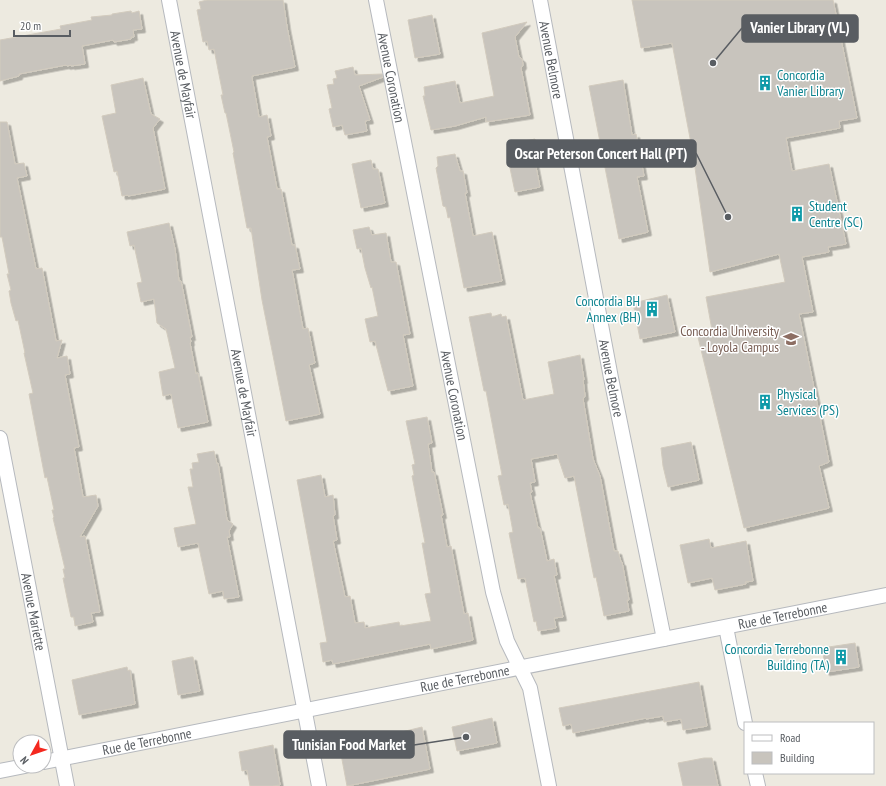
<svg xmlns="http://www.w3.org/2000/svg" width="886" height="786" viewBox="0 0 886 786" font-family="'PT Sans Narrow',sans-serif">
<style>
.building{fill:#c8c4bd;stroke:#d2cbbe;filter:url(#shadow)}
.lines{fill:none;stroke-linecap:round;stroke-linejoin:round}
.street-casing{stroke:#b6b9be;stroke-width:16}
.street{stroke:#fff;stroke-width:14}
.labels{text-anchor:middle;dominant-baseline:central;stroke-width:3;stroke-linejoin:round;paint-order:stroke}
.street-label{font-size:14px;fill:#595d62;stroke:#fff}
.culture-label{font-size:14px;fill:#0d838f;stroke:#fff;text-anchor:start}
.education-label{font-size:14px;fill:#785e54;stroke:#fff;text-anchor:end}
.leader{fill:none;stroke:#595d62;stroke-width:1.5}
.callout-dot{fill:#595d62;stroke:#fff;stroke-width:1.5}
.callout{fill:#595d62;stroke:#595d62;stroke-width:1.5}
.callout-label{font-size:15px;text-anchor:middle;font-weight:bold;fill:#fff}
</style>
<defs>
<filter id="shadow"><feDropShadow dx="3.5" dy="3.5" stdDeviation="0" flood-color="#0004"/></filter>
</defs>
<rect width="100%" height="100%" fill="#edeae0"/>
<g class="building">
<path d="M 207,0 L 283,0 L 287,27 L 295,67 L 252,76 L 252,78 L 259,117 L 267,115 L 271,136 L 267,137 L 277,189 L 281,189 L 292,245 L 295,245 L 300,269 L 292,270 L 303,329 L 308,328 L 315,363 L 309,365 L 320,414 L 286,421 L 262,300 L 251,228 L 247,228 L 233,153 L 234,152 L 226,113 L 225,113 L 221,95 L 223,95 L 214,49 L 209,50 L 207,41 L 203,42 L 197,10 L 201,9 L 199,2 Z"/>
<path d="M 632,0 L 833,0 L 857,118 L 839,121 L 840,128 L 786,138 L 792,171 L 829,164 L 846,244 L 828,247 L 829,252 L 802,257 L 813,312 L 799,314 L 829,462 L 819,466 L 829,508 L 744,528 L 697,333 L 712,330 L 706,297 L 785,282 L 779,254 L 710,272 L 693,154 L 672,43 L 641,48 Z"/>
<path d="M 131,11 L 132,13 L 139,11 L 142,29 L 133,30 L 134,37 L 131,37 L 131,39 L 114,42 L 113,40 L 82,46 L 85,64 L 71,66 L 71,65 L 67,66 L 66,65 L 19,74 L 19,76 L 0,81 L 0,40 L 61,29 L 60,26 L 92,20 L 91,17 L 112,15 L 112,14 Z"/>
<path d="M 432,15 L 440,54 L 415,58 L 408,20 Z"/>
<path d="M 527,22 L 515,37 L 519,57 L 522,59 L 523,65 L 521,68 L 530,115 L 486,122 L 486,117 L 455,126 L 431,130 L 423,96 L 425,96 L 424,87 L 455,81 L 460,103 L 494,96 L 482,33 Z"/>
<path d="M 353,67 L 355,75 L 382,74 L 383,77 L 359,86 L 370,120 L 365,121 L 367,131 L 345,135 L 342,125 L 333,127 L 329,109 L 332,108 L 327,85 L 334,84 L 333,79 L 337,78 L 335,71 Z"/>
<path d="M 143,78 L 151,114 L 160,119 L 153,128 L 165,189 L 128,196 L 128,195 L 122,196 L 117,171 L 114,172 L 102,116 L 116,113 L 111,85 Z"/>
<path d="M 623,80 L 632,135 L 636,134 L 644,176 L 637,177 L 648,232 L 619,239 L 589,86 Z"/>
<path d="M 0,122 L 7,122 L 15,164 L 24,163 L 27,176 L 17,178 L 36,269 L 42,268 L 56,341 L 62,340 L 57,358 L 67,356 L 70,374 L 65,375 L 79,447 L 74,448 L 83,497 L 96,495 L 98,506 L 80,537 L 85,536 L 100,612 L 91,613 L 93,622 L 75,626 L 74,617 L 71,617 L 67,598 L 63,578 L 65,578 L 63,569 L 65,569 L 53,518 L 54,517 L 52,510 L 54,510 L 47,477 L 45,478 L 29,394 L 33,393 L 24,353 L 25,353 L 18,320 L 16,321 L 11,303 L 9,291 L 11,290 L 7,274 L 9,274 L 2,237 L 0,237 Z"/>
<path d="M 535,139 L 539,159 L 538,161 L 535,162 L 540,187 L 515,192 L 510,168 L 513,167 L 508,144 Z"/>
<path d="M 455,154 L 460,171 L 463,171 L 467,193 L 465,193 L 473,236 L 492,232 L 502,281 L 464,288 L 450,217 L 448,218 L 446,207 L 443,206 L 436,168 L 438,166 L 437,157 Z"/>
<path d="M 371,160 L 373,169 L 378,169 L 385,203 L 361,208 L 352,164 Z"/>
<path d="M 169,223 L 175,249 L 179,281 L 181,281 L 192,337 L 190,337 L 191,342 L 190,343 L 196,374 L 198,373 L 208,422 L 178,428 L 171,394 L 163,396 L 159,372 L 175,368 L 166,329 L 157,323 L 154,299 L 141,302 L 137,283 L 142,282 L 134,245 L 130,246 L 127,232 Z"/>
<path d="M 369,227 L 372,235 L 386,233 L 391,262 L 396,262 L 410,334 L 403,335 L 413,386 L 388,391 L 375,341 L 370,342 L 365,319 L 378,316 L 372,287 L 371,288 L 365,268 L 361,248 L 357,249 L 353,230 Z"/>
<path d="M 667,295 L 675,332 L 640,339 L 633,303 Z"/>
<path d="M 491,313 L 492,317 L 501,314 L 502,317 L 506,316 L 523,400 L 554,394 L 548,362 L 580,355 L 584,380 L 583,380 L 585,396 L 583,399 L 593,459 L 600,476 L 614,551 L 618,551 L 621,562 L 622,562 L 629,600 L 627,600 L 629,611 L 604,616 L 596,577 L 594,578 L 574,476 L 565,478 L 557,454 L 531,459 L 535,482 L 530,483 L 532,492 L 530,493 L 538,528 L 540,528 L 547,561 L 554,559 L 557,575 L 554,576 L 563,617 L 554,618 L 556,628 L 538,631 L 536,621 L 534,622 L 525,578 L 518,579 L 509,533 L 513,532 L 508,504 L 504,505 L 498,476 L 502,475 L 496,444 L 486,391 L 484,391 L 469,317 Z"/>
<path d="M 427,417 L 432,443 L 428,444 L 432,472 L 434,472 L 443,515 L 441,515 L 447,547 L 451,546 L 464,614 L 468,613 L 473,640 L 431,649 L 430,644 L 333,664 L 332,660 L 323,662 L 320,643 L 327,642 L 297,480 L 321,475 L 325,497 L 333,495 L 335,515 L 333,516 L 337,540 L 333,541 L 345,597 L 350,596 L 355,623 L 364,622 L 365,628 L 399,622 L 400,626 L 431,621 L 425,594 L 431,593 L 422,543 L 425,543 L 412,476 L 414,475 L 412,465 L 415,464 L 406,421 Z"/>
<path d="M 691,442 L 699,480 L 668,487 L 663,466 L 661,448 Z"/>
<path d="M 214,451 L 217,464 L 218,463 L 227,520 L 233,524 L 229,531 L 230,537 L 227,537 L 239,597 L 224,599 L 223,591 L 209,594 L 198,543 L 178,547 L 174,528 L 196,524 L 188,487 L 193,487 L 190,469 L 193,469 L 192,463 L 199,462 L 197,454 Z"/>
<path d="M 709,539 L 711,548 L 746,541 L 753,581 L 745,582 L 746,584 L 715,590 L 712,578 L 688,583 L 680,545 Z"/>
<path d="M 855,643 L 859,667 L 826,672 L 822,648 Z"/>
<path d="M 191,657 L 193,657 L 200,691 L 178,695 L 172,661 Z"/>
<path d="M 127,667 L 128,671 L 130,670 L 135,704 L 79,715 L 72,680 Z"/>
<path d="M 699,682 L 707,726 L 683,730 L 681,719 L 664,722 L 663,716 L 646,719 L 646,718 L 573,733 L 571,724 L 563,726 L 559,708 Z"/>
<path d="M 492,718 L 497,743 L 457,751 L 452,727 Z"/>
<path d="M 422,727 L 430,769 L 347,786 L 340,749 L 386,740 L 385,736 Z"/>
<path d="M 273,745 L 280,785 L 272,786 L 250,786 L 247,770 L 242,771 L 239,752 Z"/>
<path d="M 704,758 L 712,758 L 718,786 L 683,786 L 678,763 Z"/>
</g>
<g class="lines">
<defs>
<g id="street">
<path id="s1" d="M 169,0 L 319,786"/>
<path id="s2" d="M 376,0 L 493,592 L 507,641 L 530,688 L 549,786"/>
<path id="s3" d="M 540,0 L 611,378 L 664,639"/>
<path id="s4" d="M 0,438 L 67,786"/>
<path d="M 726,627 L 745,723"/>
<path id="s5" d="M 44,762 L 886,595"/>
<path d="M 0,771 L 25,766"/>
<path d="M 755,773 L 758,786"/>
</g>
</defs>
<use href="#street" class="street-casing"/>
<use href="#street" class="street"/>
</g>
<defs>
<symbol id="building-bare" viewBox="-9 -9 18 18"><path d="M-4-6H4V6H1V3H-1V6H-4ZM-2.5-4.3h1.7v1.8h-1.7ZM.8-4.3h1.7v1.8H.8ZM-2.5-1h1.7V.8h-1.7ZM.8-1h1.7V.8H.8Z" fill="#0f9aa8" stroke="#fff" stroke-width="2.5" paint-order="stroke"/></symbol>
<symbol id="university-bare" viewBox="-9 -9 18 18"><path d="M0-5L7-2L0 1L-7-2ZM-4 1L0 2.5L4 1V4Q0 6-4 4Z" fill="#8d6e63" stroke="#fff" stroke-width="2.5" paint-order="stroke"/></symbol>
</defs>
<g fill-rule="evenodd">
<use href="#building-bare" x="754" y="72" width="22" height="22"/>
<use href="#building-bare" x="786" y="203" width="22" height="22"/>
<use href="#building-bare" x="641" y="298" width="22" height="22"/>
<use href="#university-bare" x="780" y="328" width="22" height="22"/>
<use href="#building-bare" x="754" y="391" width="22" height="22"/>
<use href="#building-bare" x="830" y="646" width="22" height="22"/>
</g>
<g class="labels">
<g class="street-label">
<text stroke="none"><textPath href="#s3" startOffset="61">Avenue Belmore</textPath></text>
<text stroke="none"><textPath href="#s1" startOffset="76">Avenue de Mayfair</textPath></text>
<text stroke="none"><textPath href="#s2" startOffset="79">Avenue Coronation</textPath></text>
<text stroke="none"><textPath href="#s3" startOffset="385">Avenue Belmore</textPath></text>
<text stroke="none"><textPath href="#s1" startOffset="400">Avenue de Mayfair</textPath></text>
<text stroke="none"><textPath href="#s2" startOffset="403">Avenue Coronation</textPath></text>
<text stroke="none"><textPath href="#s4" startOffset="177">Avenue Mariette</textPath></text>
<text stroke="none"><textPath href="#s5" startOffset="753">Rue de Terrebonne</textPath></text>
<text stroke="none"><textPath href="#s5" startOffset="429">Rue de Terrebonne</textPath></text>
<text stroke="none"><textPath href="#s5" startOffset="105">Rue de Terrebonne</textPath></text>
</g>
<g class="culture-label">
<text x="777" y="75">Concordia<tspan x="777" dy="16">Vanier Library</tspan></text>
<text x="809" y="206">Student<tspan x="809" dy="16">Centre (SC)</tspan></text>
<text x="640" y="301" text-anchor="end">Concordia BH<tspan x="640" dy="16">Annex (BH)</tspan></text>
<text x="777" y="394">Physical<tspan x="777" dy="16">Services (PS)</tspan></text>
<text x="829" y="649" text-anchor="end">Concordia Terrebonne<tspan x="829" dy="16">Building (TA)</tspan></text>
</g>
<g class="education-label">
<text x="779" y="331">Concordia University<tspan x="779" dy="16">- Loyola Campus</tspan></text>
</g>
</g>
<path class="leader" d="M713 63L742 28M728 217L696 153M466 737L414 745"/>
<g class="callout-dot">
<circle cx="713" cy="63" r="4"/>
<circle cx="728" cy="217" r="4"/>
<circle cx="466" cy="737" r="4"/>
</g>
<g class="callout">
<rect x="742" y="15" width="116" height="27" rx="4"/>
<rect x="507" y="140" width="189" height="27" rx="4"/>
<rect x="284" y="731" width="130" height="27" rx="4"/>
</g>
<g class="callout-label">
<text x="800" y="33">Vanier Library (VL)</text>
<text x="601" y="159">Oscar Peterson Concert Hall (PT)</text>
<text x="349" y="750">Tunisian Food Market</text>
</g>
<rect x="744" y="722" width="130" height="52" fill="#ffffff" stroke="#bdbec0"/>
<rect x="752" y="735" width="20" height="6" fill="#ffffff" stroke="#bdbec0"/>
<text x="780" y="742" font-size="12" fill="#595d62">Road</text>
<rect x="752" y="752" width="20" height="12" fill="#c8c4bd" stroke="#bdbec0"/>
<text x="780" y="762" font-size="12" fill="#595d62">Building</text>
<g transform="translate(32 754) rotate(230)"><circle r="19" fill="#ffffff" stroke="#bdbec0"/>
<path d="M0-3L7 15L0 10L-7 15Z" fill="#f4281f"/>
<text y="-6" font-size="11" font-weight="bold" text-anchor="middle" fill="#595d62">N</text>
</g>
<path d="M14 30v6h56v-6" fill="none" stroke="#595d62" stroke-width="2"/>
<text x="20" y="30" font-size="12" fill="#595d62" stroke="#ffffff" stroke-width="3" paint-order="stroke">20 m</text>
</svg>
